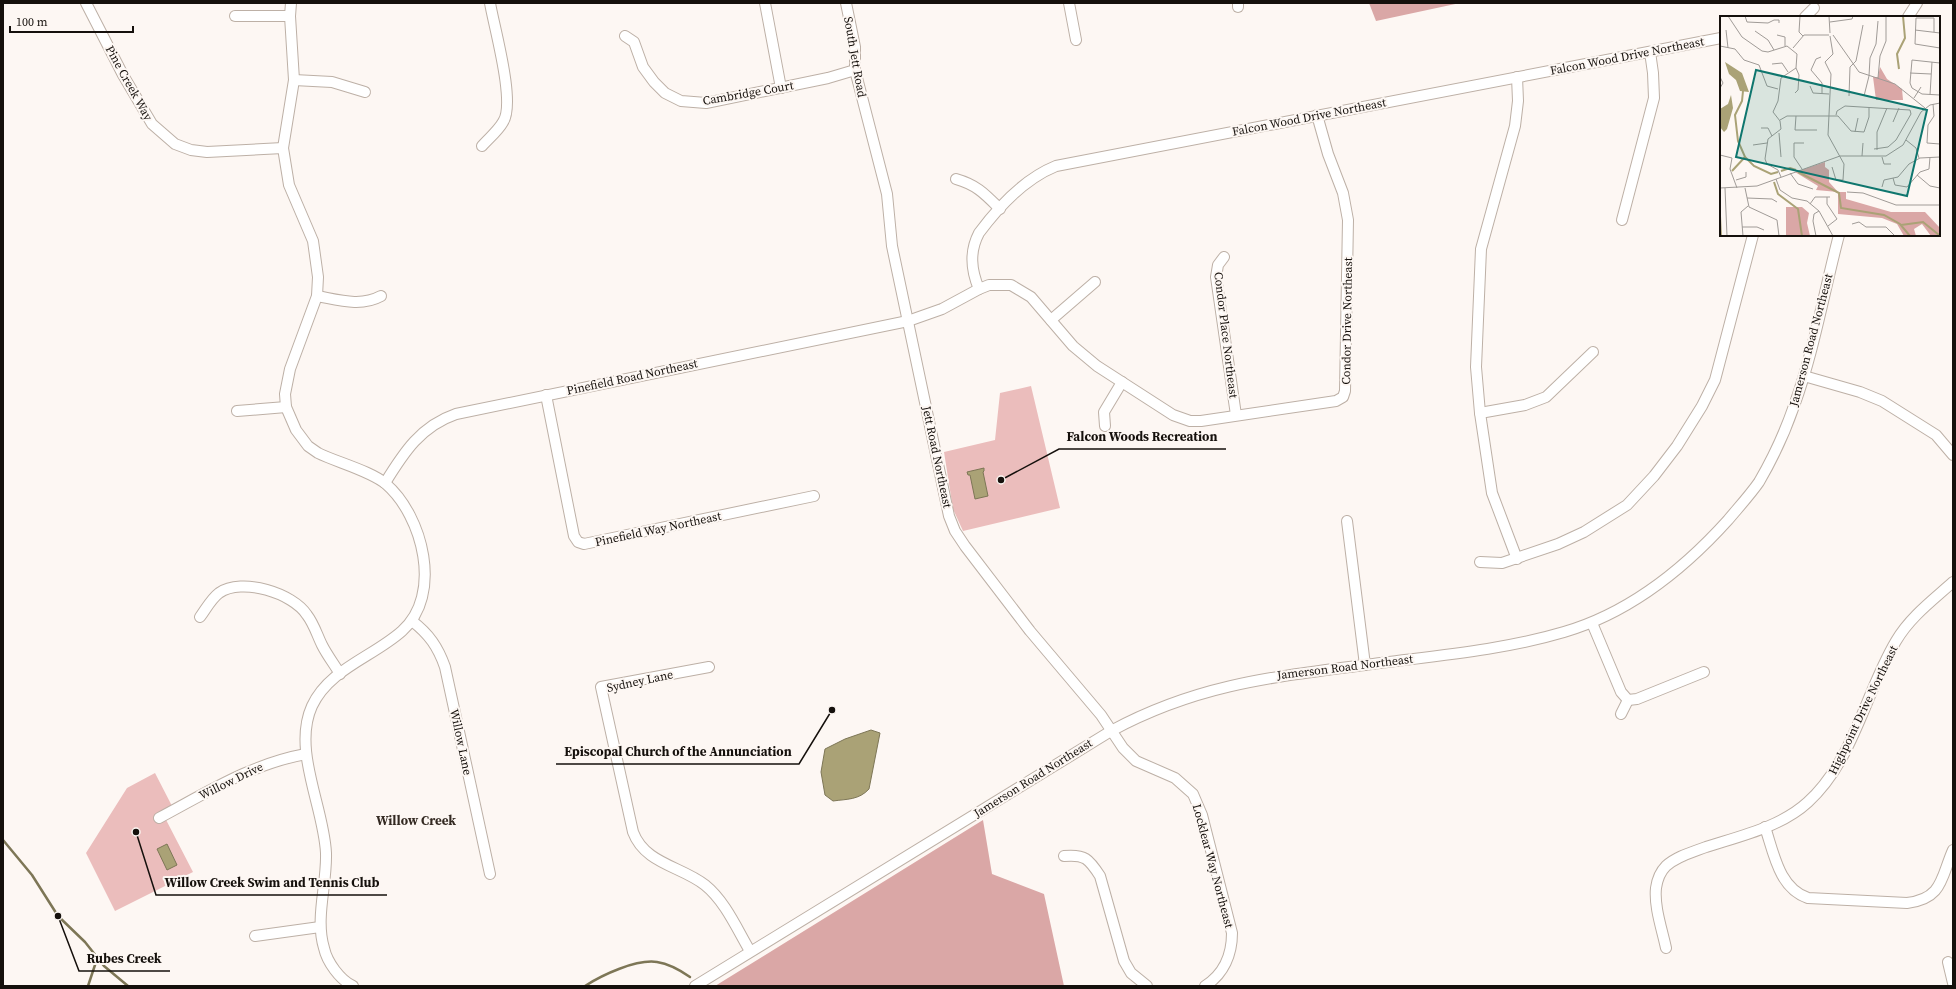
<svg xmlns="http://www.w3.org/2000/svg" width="1956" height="989" viewBox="0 0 1956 989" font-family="'Source Serif 4',serif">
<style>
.green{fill:#ebbdbc}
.forest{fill:#daa7a6}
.water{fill:#aaa276;stroke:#7d7656}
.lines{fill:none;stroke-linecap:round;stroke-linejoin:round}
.stream{stroke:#7d7656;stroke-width:2.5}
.minor-casing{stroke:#bdb0a6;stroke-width:12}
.minor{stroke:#fff;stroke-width:10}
.labels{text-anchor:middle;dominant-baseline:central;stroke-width:4;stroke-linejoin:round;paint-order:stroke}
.street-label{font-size:12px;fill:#15100c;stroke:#fdf7f3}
.neighbourhood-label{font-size:13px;font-weight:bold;fill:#332921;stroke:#fdf7f3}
.inset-river{fill:none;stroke:#aaa276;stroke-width:2}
.inset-road{fill:none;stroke:#a09b97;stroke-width:1}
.view{fill:#0f766e;fill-opacity:0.15;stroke:#0f766e;stroke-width:2}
.inset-edge{fill:none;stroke:#15100c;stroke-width:2}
.leader{fill:none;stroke:#15100c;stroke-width:1.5}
.callout-dot{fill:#15100c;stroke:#fdf7f3;stroke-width:1.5}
.callout-label{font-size:13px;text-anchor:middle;font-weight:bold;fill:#15100c;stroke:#fdf7f3;stroke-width:4;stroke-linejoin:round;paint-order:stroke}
</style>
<rect width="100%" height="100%" fill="#fdf7f3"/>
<g class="green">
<path d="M 1031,386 L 1060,508 L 963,531 L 953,509 L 944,452 L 995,440 L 1000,393 Z"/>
<path d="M 155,773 L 172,806 L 162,812 L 193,872 L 115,911 L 86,853 L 127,788 Z"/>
</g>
<g class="forest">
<path d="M 1369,3 L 1460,3 L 1376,21 Z"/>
<path d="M 983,820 L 992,874 L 1044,894 L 1064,986 L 715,986 Z"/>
</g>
<g class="water">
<path d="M 984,468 L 984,471 L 983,472 L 988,496 L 975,499 L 970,475 L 968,475 L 967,472 Z"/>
<path d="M 871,730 L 880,733 L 869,789 C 859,800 847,799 833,801 L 825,795 L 821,772 L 825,749 L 845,739 Z"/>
<path d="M 167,844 L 177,865 L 167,870 L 157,849 Z"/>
</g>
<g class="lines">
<g class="stream">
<path d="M 3,840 L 32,875 L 58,916 L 85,942 L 104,966 L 128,986"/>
<path d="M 88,986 L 97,959"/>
<path d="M 585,986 C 602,975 636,959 657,962 C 670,964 680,970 690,977"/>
</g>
<defs>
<g id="minor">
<path d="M 86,3 L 123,75 L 152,124 L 175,144 L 191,150 L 207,152 L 283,148"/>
<path d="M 291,3 L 290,16 L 294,80 L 283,148 L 289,185 L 313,241 L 318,277 L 317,296 L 290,369 L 285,394 L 286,407 L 296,430 L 308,446 L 318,453 C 336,462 371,471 386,484 C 423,516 443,595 402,631 C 373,657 329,669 312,706 C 292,750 324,807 326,853 C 327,885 315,918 324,948 C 327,962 340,980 353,986"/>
<path d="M 765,3 L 781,88"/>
<path d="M 846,3 L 855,47 L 855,70 L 887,194 L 892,246 L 949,516 L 955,531 L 965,546 L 1030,631 L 1101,715 L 1123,748 L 1136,761 L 1175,778 L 1193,794 L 1202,815 L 1232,933 C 1232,954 1224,974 1205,986"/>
<path d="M 1069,3 L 1076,40"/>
<path d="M 1238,7 L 1238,3"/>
<path d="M 235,16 L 290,16"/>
<path d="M 1805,17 L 1814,8"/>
<path d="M 1908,17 L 1917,3"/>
<path d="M 625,36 L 634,42 L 643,67 L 654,82 L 665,93 L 681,101 L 706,103 L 828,78 L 855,70"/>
<path d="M 294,80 L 332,82 L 365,92"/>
<path d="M 482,146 C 489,138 498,131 503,122 C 516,103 494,27 490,3"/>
<path d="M 956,179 C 977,185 985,194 1000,209"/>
<path d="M 1622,220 L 1654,98 L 1653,73 L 1650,52"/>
<path d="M 1224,257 L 1218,265 L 1216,277 L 1236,415"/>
<path d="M 979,289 C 971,270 969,252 979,233 C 999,206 1024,179 1056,166 L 1721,38"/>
<path d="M 317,296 C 339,300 361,307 381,296"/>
<path d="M 1051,320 L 1095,282"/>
<path d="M 1804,376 L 1860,392 L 1882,401 L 1936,435 L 1953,455"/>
<path d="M 546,395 L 574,536 L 578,542 L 584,544 L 814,496"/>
<path d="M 237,411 L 286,407"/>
<path d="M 1480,413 L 1525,405 L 1546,397 L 1593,352"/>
<path d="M 1105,426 L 1104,412 L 1122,382"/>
<path d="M 385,483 C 404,452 421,426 456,414 L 908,321 L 942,309 L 979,289 L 989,285 L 1011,285 L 1031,297 L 1073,346 L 1097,366 L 1173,415 L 1190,421 L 1201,421 L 1336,401 L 1343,397 L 1345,391 L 1348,220 L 1343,193 L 1328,154 L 1317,115"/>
<path d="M 1347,521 L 1365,665"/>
<path d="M 1517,559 L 1492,493 L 1480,413 L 1476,367 L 1481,249 L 1515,126 L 1518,101 L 1517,77"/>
<path d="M 1480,562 L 1502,563 L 1558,544 L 1584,532 L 1627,505 L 1654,476 L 1677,446 L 1702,406 L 1715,380 L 1753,235"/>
<path d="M 200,617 C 206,609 211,599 219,593 C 242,577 293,593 307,615 C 314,624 317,635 322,645 C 327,655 334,664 340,674"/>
<path d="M 412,621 C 429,634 438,647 445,667 L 490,874"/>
<path d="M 1592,623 L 1621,692 L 1628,700 L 1637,699 L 1704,672"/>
<path d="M 709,667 L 601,687 L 633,832 C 645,864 681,866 705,885 C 725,901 737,929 750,951"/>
<path d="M 1621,714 L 1628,700"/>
<path d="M 159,818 C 208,792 251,764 306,754"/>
<path d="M 1765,827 C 1774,854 1779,888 1808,898 L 1907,903 C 1943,899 1941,877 1953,850"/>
<path d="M 1064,856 C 1085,854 1089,859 1100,876 L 1124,961 L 1131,973 L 1147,986"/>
<path d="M 255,936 L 320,927"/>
<path d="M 1666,948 C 1662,929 1654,907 1656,888 C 1657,881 1660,872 1666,866 C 1677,856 1693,852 1706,847 C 1740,836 1781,827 1808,802 C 1854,760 1865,693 1896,641 C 1910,617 1933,600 1953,582"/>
<path d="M 1948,962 L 1953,983"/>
<path d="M 695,986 L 1111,731 C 1196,685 1271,677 1365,665 C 1432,656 1500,651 1564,632 C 1629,613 1683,570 1728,520 C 1738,508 1750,495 1759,482 C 1773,458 1785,432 1794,406 C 1814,351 1824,292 1839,235"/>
</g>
</defs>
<use href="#minor" class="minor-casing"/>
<use href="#minor" class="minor"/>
</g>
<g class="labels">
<g class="street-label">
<text transform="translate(1627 56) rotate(-11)">Falcon Wood Drive Northeast</text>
<text transform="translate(855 57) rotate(80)">South Jett Road</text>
<text transform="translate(129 83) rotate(61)">Pine Creek Way</text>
<text transform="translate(748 93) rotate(-10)">Cambridge Court</text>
<text transform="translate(1309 117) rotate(-11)">Falcon Wood Drive Northeast</text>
<text transform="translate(1347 321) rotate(-89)">Condor Drive Northeast</text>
<text transform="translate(1226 335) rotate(83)">Condor Place Northeast</text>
<text transform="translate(1811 340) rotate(-75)">Jamerson Road Northeast</text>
<text transform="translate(632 377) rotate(-12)">Pinefield Road Northeast</text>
<text transform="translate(937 457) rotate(78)">Jett Road Northeast</text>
<text transform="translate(658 529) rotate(-12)">Pinefield Way Northeast</text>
<text transform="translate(1345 667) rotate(-7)">Jamerson Road Northeast</text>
<text transform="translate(640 681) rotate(-12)">Sydney Lane</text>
<text transform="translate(1863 710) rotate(-64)">Highpoint Drive Northeast</text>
<text transform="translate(461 742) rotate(78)">Willow Lane</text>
<text transform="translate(1033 778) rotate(-32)">Jamerson Road Northeast</text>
<text transform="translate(231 781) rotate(-26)">Willow Drive</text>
<text transform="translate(1213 866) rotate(75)">Locklear Way Northeast</text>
</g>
<g class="neighbourhood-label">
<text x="416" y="820">Willow Creek</text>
</g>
</g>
<g transform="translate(1720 16)">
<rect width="220" height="220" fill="#fdf7f3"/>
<path d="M 160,51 L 167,63 L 182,73 L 183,84 L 156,84 L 153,61 L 158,61 ZM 105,146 L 105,151 L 109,154 L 109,166 L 118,176 L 126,176 L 126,183 L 171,196 L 205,196 L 220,212 L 220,220 L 211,220 L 202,208 L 194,213 L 196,220 L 184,220 L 177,208 L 162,202 L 118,198 L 118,176 L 96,174 L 98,170 L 75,156 ZM 66,191 L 82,191 L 89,197 L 87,207 L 90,220 L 66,220 Z" fill="#daa7a6"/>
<path d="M 5,46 L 22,57 L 29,76 L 20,75 L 16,64 L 9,58 ZM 11,79 L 13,92 L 7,113 L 4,116 L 0,111 L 0,93 L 8,88 Z" fill="#aaa276"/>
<path class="inset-river" d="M 179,53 L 177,38 L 185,22 L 183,0M 23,75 L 22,85 L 15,99 L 18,125 L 25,141 L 34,150 L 51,158 L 58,156M 12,155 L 25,141M 61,155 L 70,152 L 76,154M 78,156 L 119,177 L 121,192 L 164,199 L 180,208 L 190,220M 54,166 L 58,178 L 78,193 L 82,220M 0,200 L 1,220M 181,209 L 203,206 L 219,219"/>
<path class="inset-road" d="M 8,0 L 22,21 L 42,35 L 48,36 L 67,30 L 77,38 L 76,52 L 61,62 L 58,85 L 53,96 L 60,105 L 61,113 L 48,123 L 45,143 L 47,148 L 58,154 L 61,161M 25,0 L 27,6 L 48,7 L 54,4 L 59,4 L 59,7M 80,0 L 79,16 L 83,20M 109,0 L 110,17M 110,6 L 132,3 L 133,0M 6,14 L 8,32M 195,14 L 220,17M 35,15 L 48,24 L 54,34M 214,16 L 214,2 L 196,2 L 195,28 L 220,32M 57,19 L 65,21 L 65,30M 113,19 L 139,56 L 175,68 L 205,92M 110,20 L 113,38 L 105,46 L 111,58 L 108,119 L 124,148 L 123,164 L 116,164 L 112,151M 0,30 L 15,33 L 24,44 L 39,49 L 47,70 L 58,73M 73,32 L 84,19 L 109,19M 101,41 L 96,43 L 91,54 L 102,67 L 102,78M 220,47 L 192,44 L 190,67 L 192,72 L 202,78 L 220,79M 52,48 L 62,47 L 68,56M 190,57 L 211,58M 0,61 L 3,67 L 0,72M 158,62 L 160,40 L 166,25 L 166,0M 90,70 L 93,77 L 109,78M 75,77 L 78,74 L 79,59 L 76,52M 210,79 L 212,46M 129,80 L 130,51 L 136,45 L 143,9M 144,80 L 149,60 L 150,42 L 156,28 L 158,5M 194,82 L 201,71M 213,88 L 214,100 L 208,109 L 207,127 L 220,128M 116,99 L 117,95 L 125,90 L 190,94 L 191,98 L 176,124 L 168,131 L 154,133M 76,100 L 75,114 L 97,114M 60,104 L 67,100 L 118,100 L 131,115 L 144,116 L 149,101 L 149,91M 173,106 L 179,92M 41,112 L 48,112 L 52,120M 135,116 L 138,102M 59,117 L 61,141M 186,124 L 196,132 L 199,142M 33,129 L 47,127M 157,134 L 157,116 L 167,92M 0,139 L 12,142 L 10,153 L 17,172M 142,140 L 143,127M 162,141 L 164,148 L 171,148M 82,153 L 74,141 L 74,127 L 84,127M 70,157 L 78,168 L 93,173M 197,159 L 210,170 L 220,172M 173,162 L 175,169 L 187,171 L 200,156 L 209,153 L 210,141M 56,163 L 60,174 L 72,182 L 87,185 L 99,195 L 113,220M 16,164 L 26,161 L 26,156M 162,171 L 164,164 L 178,161 L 189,148 L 200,142 L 220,141M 0,172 L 37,170 L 120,140 L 166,140 L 183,129 L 201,96 L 210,89 L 220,87M 5,172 L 7,220M 25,172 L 29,191 L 57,204 L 59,220M 127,176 L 143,177 L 176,189 L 220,189M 107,181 L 107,188 L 117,203 L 108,210M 27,182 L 52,183 L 57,186M 90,188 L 95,181 L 110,181M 132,208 L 139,206 L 146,211M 22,211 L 37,211 L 44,214M 146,211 L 166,211 L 175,220M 23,220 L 21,196 L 28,190M 96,220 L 93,205 L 94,198 L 99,195"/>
<path class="view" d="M 36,54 L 207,94 L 187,180 L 16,141 Z"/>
<rect width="220" height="220" class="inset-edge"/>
</g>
<path class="leader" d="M1001 480L1059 449H1226M832 710L799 764H556M136 832L156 895H387M58 916L79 971H170"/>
<g class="callout-dot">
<circle cx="1001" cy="480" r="4"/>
<circle cx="832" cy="710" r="4"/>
<circle cx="136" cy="832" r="4"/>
<circle cx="58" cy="916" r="4"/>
</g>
<g class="callout-label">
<text x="1142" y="441">Falcon Woods Recreation</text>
<text x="678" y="756">Episcopal Church of the Annunciation</text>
<text x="272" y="887">Willow Creek Swim and Tennis Club</text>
<text x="124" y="963">Rubes Creek</text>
</g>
<rect width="1956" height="989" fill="none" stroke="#15100c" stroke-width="8"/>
<path d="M10 26v6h123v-6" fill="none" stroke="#15100c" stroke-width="2"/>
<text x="16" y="26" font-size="12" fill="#15100c" stroke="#fdf7f3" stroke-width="3" paint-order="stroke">100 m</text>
</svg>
